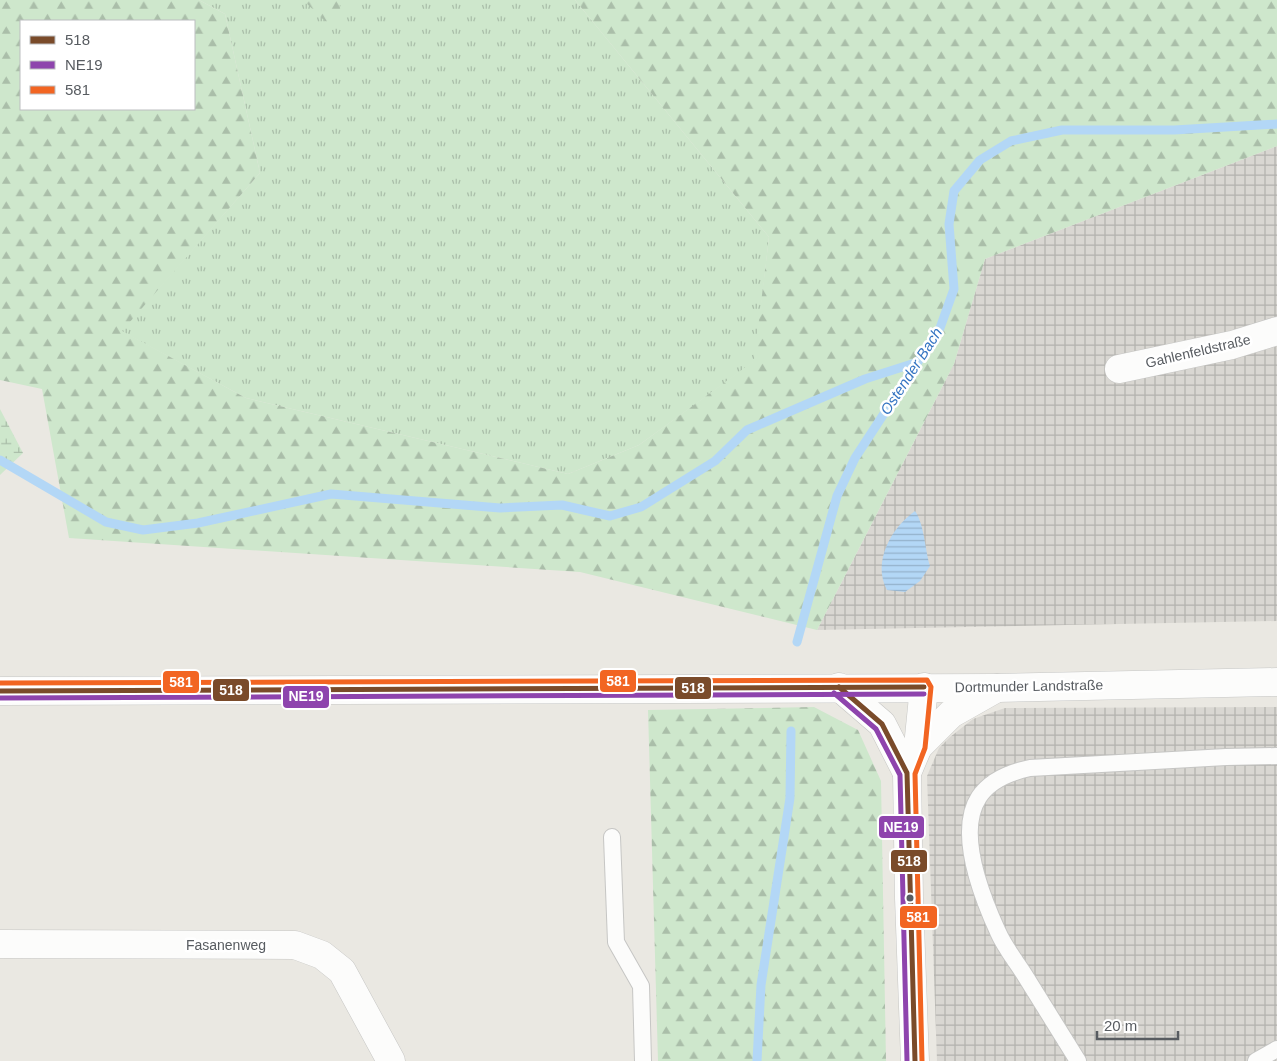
<svg xmlns="http://www.w3.org/2000/svg" width="1277" height="1061" viewBox="0 0 1277 1061" font-family="Arial,sans-serif">
<style>
.industrial{fill:url(#industrial-grid)}
.grass{fill:url(#grass-tufts)}
.forest{fill:url(#forest-firs);fill-rule:evenodd}
.wetland{fill:url(#wetland-marsh)}
.water{fill:url(#water-rules)}
.lines{fill:none;stroke-linecap:round;stroke-linejoin:round}
.stream{stroke:#b3d7f6;stroke-width:9}
.lane-casing{stroke:#c6c6c4;stroke-width:18}
.street-casing{stroke:#c6c6c4;stroke-width:29}
.secondary-casing{stroke:#c6c7c6;stroke-width:29}
.lane{stroke:#fcfcfb;stroke-width:16}
.street{stroke:#fcfcfb;stroke-width:28}
.secondary{stroke:#fcfcfb;stroke-width:28}
.bus-1-casing{stroke:#fff;stroke-width:9}
.bus-2-casing{stroke:#fff;stroke-width:9}
.bus-3-casing{stroke:#fff;stroke-width:9}
.bus-1{stroke:#7a4b2a;stroke-width:5}
.bus-2{stroke:#8e44ad;stroke-width:5}
.bus-3{stroke:#f26522;stroke-width:5}
.bus-dot{fill:#585c61;stroke:#fff;stroke-width:2}
.labels{text-anchor:middle;dominant-baseline:central;stroke-width:5;stroke-linejoin:round;paint-order:stroke}
.street-label{font-size:14px;fill:#585c61;stroke:#fff}
.water-label{font-size:15px;font-style:italic;fill:#3474c2;stroke:#fff}
.line-badge{stroke:#fff;stroke-width:2}
.badge-label{font-size:14px;text-anchor:middle;font-weight:bold;fill:#fff}
</style>
<defs>
<pattern id="industrial-grid" width="8" height="8" patternUnits="userSpaceOnUse" patternTransform="scale(1.25)"><rect width="8" height="8" fill="#d9d7d2"/><path d="M0 4h8M4 0v8" fill="none" stroke="#b3b2ae"/></pattern>
<pattern id="grass-tufts" width="24" height="20" patternUnits="userSpaceOnUse" patternTransform="scale(1.25)"><rect width="24" height="20" fill="#cee7cc"/><path d="M3 7l-1-3M5 7V3M7 7l1-3M15 17l-1-3M17 17v-4M19 17l1-3" fill="none" stroke="#aabea9"/></pattern>
<pattern id="forest-firs" width="22" height="20" patternUnits="userSpaceOnUse" patternTransform="scale(1.25)"><rect width="22" height="20" fill="#cee7cc"/><path d="M5 1l3.5 6h-7zM16 11l3.5 6h-7z" fill="#aabea9"/></pattern>
<pattern id="wetland-marsh" width="20" height="14" patternUnits="userSpaceOnUse" patternTransform="scale(1.25)"><rect width="20" height="14" fill="#cee7cc"/><path d="M1 5h8M5 5V1M11 12h8M15 12V8" fill="none" stroke="#aabea9"/></pattern>
<pattern id="water-rules" width="6" height="5" patternUnits="userSpaceOnUse" patternTransform="scale(1.25)"><rect width="6" height="5" fill="#b3d7f6"/><path d="M0 2.5h6" fill="none" stroke="#94b2cb"/></pattern>
</defs>
<rect width="100%" height="100%" fill="#eae8e2"/>
<g class="industrial">
<path d="M 1277,146 L 1277,621 L 817,630 L 954,364 L 985,259 Z"/>
<path d="M 1277,707 L 1277,1061 L 937,1061 L 927,776 L 939,748 L 950,737 L 973,719 L 1005,708 Z"/>
</g>
<path class="grass" d="M 199,0 L 575,0 L 769,237 L 755,361 L 639,445 L 568,474 L 246,398 L 121,331 L 260,173 L 225,14 Z"/>
<g class="forest">
<path d="M 0,0 L 199,0 L 225,14 L 260,173 L 122,331 L 246,398 L 568,474 L 639,445 L 754,361 L 769,237 L 575,0 L 1277,0 L 1277,146 L 985,259 L 954,364 L 817,630 L 580,572 L 69,538 L 42,389 L 0,380 ZM 21,21 L 194,21 L 194,109 L 21,109 Z"/>
<path d="M 303,0 L 339,0 L 342,23 L 327,23 Z"/>
<path d="M 814,707 L 858,730 L 881,781 L 886,1061 L 658,1061 L 648,710 Z"/>
</g>
<path class="wetland" d="M 0,409 L 23,453 L 0,475 Z"/>
<path class="water" d="M 915,511 C 924,523 925,550 930,566 L 920,581 L 905,592 L 887,590 C 872,562 891,528 915,511 Z"/>
<g class="lines">
<g class="stream">
<path d="M 0,460 L 106,522 L 143,530 L 198,523 L 331,494 L 500,508 L 562,505 L 610,516 L 641,507 L 715,461 L 747,430 L 865,379 L 915,363"/>
<path d="M 797,642 L 837,496 L 855,458 L 940,328 L 954,289 L 949,224 L 954,191 L 980,160 L 1011,141 L 1062,130 L 1174,130 L 1277,124"/>
<path d="M 757,1061 L 761,985 L 790,798 L 791,731"/>
</g>
<defs>
<g id="lane">
<path d="M 612,837 L 616,942 L 641,986 L 643,1061"/>
<path d="M 1078,1061 C 1060,1032 1042,1003 1024,974 C 1015,960 1004,946 998,932 C 982,897 956,832 979,797 C 991,779 1011,772 1030,768 L 1226,757 L 1277,756"/>
<path d="M 1256,1061 L 1277,1049"/>
</g>
<g id="street">
<path d="M 1119,369 L 1232,345 L 1277,331"/>
<path d="M 839,687 L 882,724 L 907,773"/>
<path d="M 918,747 L 951,714 L 997,688"/>
<path d="M 0,944 L 295,945 L 322,955 L 342,971 L 391,1061"/>
<path d="M 915,1061 L 909,898 L 907,773 L 918,747 L 924,687"/>
</g>
<path id="secondary" d="M 0,691 L 997,688 L 1277,682"/>
</defs>
<use href="#lane" class="lane-casing"/>
<use href="#street" class="street-casing"/>
<use href="#secondary" class="secondary-casing"/>
<use href="#lane" class="lane"/>
<use href="#street" class="street"/>
<use href="#secondary" class="secondary"/>
<defs>
<g id="bus-1">
<path d="M 839,687 L 882,724 L 907,773 L 915,1061"/>
<path d="M 0,691 L 924,687"/>
</g>
<g id="bus-2">
<path d="M 834,693 L 876,729 L 900,775 L 907,1061"/>
<path d="M 0,698 L 924,694"/>
</g>
<path id="bus-3" d="M 0,683 L 927,680 L 931,687 L 925,748 L 915,774 L 922,1061"/>
</defs>
<use href="#bus-1" class="bus-1-casing"/>
<use href="#bus-2" class="bus-2-casing"/>
<use href="#bus-3" class="bus-3-casing"/>
<use href="#bus-1" class="bus-1"/>
<use href="#bus-2" class="bus-2"/>
<use href="#bus-3" class="bus-3"/>
</g>
<circle class="bus-dot" cx="910" cy="898" r="4.5"/>
<g class="labels">
<g class="street-label">
<text transform="translate(1198 351) rotate(-13)">Gahlenfeldstraße</text>
<text transform="translate(1029 686) rotate(-1)">Dortmunder Landstraße</text>
<text x="226" y="945">Fasanenweg</text>
</g>
<g class="water-label">
<text transform="translate(911 371) rotate(-57)">Ostender Bach</text>
</g>
</g>
<g class="line-badge">
<rect x="599" y="669" width="38" height="24" rx="5" fill="#f26522"/>
<rect x="162" y="670" width="38" height="24" rx="5" fill="#f26522"/>
<rect x="674" y="676" width="38" height="24" rx="5" fill="#7a4b2a"/>
<rect x="212" y="678" width="38" height="24" rx="5" fill="#7a4b2a"/>
<rect x="282" y="685" width="48" height="24" rx="5" fill="#8e44ad"/>
<rect x="878" y="815" width="47" height="24" rx="5" fill="#8e44ad"/>
<rect x="890" y="849" width="38" height="24" rx="5" fill="#7a4b2a"/>
<rect x="899" y="905" width="39" height="24" rx="5" fill="#f26522"/>
</g>
<g class="badge-label">
<text x="618" y="686">581</text>
<text x="181" y="687">581</text>
<text x="693" y="693">518</text>
<text x="231" y="695">518</text>
<text x="306" y="701">NE19</text>
<text x="901" y="832">NE19</text>
<text x="909" y="866">518</text>
<text x="918" y="922">581</text>
</g>
<rect x="20" y="20" width="175" height="90" fill="#ffffff" stroke="#bcbec0"/>
<rect x="30" y="36" width="25" height="8" fill="#7a4b2a" stroke="#bcbec0"/>
<text x="65" y="45" font-size="15" fill="#585c61">518</text>
<rect x="30" y="61" width="25" height="8" fill="#8e44ad" stroke="#bcbec0"/>
<text x="65" y="70" font-size="15" fill="#585c61">NE19</text>
<rect x="30" y="86" width="25" height="8" fill="#f26522" stroke="#bcbec0"/>
<text x="65" y="95" font-size="15" fill="#585c61">581</text>
<path d="M1097 1031v8h81v-8" fill="none" stroke="#585c61" stroke-width="2.5"/>
<text x="1104" y="1031" font-size="15" fill="#585c61" stroke="#ffffff" stroke-width="4" paint-order="stroke">20 m</text>
</svg>
